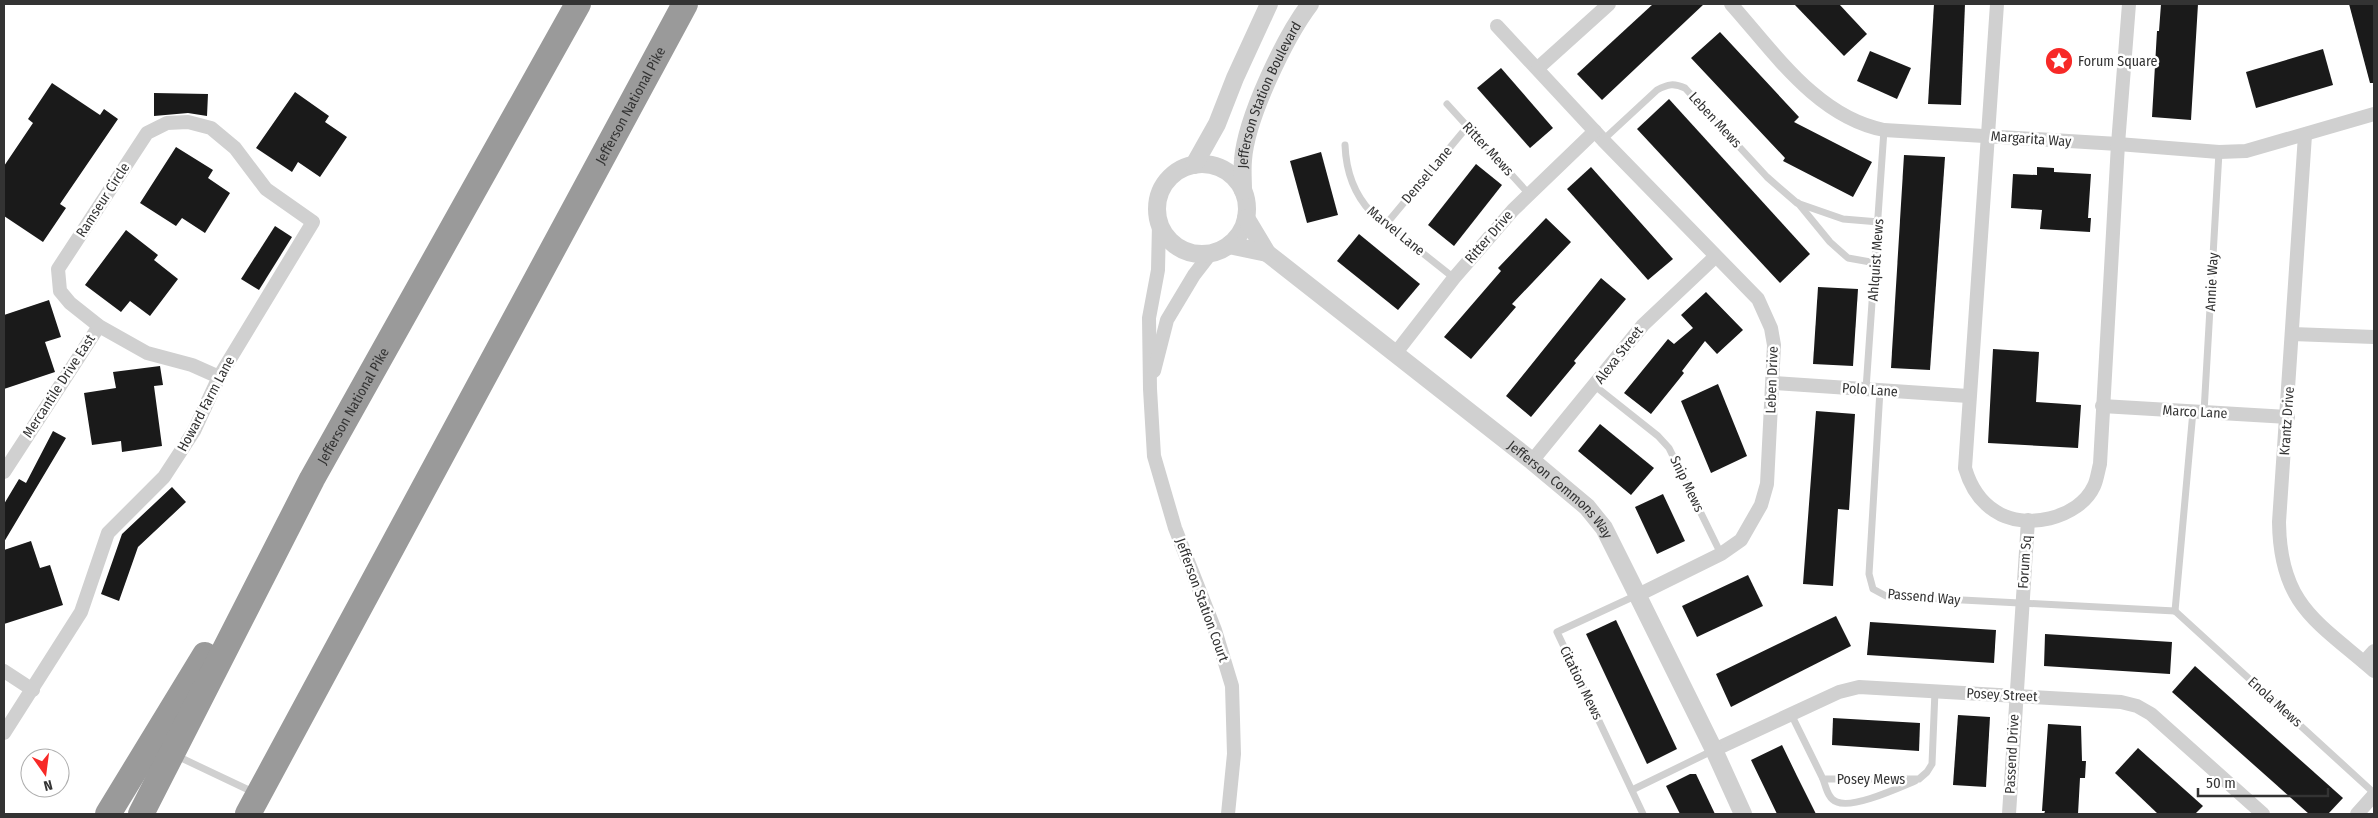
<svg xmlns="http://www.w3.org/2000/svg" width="2378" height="818" viewBox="0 0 2378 818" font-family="'Fira Sans Condensed',sans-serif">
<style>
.building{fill:#1a1a1a}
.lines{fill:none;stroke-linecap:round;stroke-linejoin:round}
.service{stroke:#d0d0d0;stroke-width:7}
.minor{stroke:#d0d0d0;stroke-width:14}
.tertiary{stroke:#d0d0d0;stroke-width:18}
.motorway{stroke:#9a9a9a;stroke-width:26}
.labels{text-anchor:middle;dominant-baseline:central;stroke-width:5;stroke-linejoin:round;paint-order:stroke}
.poi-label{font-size:14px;fill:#333;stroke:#fff;text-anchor:start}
.street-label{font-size:14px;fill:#333;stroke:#fff}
</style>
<rect width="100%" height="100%" fill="#fff"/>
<g class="building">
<path d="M 1653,4 L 1704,4 L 1602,100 L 1577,74 Z"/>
<path d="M 1794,4 L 1839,4 L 1867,34 L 1844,56 Z"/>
<path d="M 1934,4 L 1965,4 L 1961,105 L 1928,104 Z"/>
<path d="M 2161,4 L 2198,4 L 2191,120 L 2152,117 L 2157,31 L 2159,31 Z"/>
<path d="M 2349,4 L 2374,4 L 2374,83 L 2370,83 Z"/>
<path d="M 1720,32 L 1799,117 L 1794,122 L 1872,162 L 1853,197 L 1783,161 L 1785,158 L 1691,58 Z"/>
<path d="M 2323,49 L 2333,85 L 2256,108 L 2246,72 Z"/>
<path d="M 1870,51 L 1911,68 L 1897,99 L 1857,81 Z"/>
<path d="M 1501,68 L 1553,128 L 1530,148 L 1477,88 Z"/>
<path d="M 52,83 L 100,115 L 104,109 L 118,119 L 60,204 L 66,208 L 43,242 L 4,216 L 4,166 L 33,123 L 28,119 Z"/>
<path d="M 295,92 L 329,116 L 325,122 L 347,137 L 320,177 L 298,162 L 292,172 L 256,148 Z"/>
<path d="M 154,93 L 208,94 L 207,116 L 188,113 L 154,116 Z"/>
<path d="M 1669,99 L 1810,254 L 1780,283 L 1637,129 Z"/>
<path d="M 176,147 L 213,170 L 208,178 L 230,193 L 205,233 L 182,218 L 176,226 L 140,203 Z"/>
<path d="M 1321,152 L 1338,215 L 1307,223 L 1290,161 Z"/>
<path d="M 1904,155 L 1945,157 L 1930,370 L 1891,368 Z"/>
<path d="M 1476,164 L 1502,185 L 1454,246 L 1428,225 Z"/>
<path d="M 1591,167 L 1673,259 L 1648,280 L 1567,189 Z"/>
<path d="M 2037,167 L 2054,168 L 2054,172 L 2091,174 L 2088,218 L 2091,218 L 2090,232 L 2040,229 L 2042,210 L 2011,208 L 2013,174 L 2037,175 Z"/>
<path d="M 1546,218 L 1571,242 L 1512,304 L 1516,307 L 1471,359 L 1444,337 L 1501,271 L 1498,268 Z"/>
<path d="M 275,226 L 292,237 L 259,290 L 241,279 Z"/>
<path d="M 126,230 L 158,255 L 154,260 L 178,279 L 150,316 L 130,301 L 121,312 L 85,285 Z"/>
<path d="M 1359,234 L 1420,284 L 1398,310 L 1337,261 Z"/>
<path d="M 1601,278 L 1626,299 L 1574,361 L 1576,363 L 1531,417 L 1506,396 Z"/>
<path d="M 1818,287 L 1858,289 L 1853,366 L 1813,364 Z"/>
<path d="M 1706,292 L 1743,330 L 1717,354 L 1705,341 L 1682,371 L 1684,373 L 1651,414 L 1624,393 L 1668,339 L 1674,344 L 1693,328 L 1681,315 Z"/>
<path d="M 49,300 L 61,337 L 45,342 L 55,372 L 4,389 L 4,315 Z"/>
<path d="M 1993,349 L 2039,352 L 2036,402 L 2081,405 L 2078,448 L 1988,443 Z"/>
<path d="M 160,366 L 163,385 L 154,386 L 162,446 L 122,452 L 121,441 L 92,445 L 84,393 L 116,388 L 113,372 Z"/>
<path d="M 1718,384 L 1747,456 L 1711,473 L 1681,401 Z"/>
<path d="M 1816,411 L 1855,414 L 1849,510 L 1838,509 L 1833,586 L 1803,584 Z"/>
<path d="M 1600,424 L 1654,468 L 1631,495 L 1578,451 Z"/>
<path d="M 53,431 L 66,438 L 4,542 L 4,504 L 19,479 L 26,483 Z"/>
<path d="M 172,487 L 186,502 L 138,547 L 119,601 L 101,594 L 122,534 Z"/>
<path d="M 1663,494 L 1685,541 L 1657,554 L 1635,507 Z"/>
<path d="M 31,541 L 40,568 L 50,565 L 63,605 L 4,624 L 4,550 Z"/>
<path d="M 1748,575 L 1763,606 L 1697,637 L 1682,606 Z"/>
<path d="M 1836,616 L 1851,646 L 1731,707 L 1716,674 Z"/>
<path d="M 1616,620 L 1677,749 L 1647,764 L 1586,634 Z"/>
<path d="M 1870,622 L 1996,630 L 1994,663 L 1867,655 Z"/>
<path d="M 2045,634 L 2172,642 L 2170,674 L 2044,666 Z"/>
<path d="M 2195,666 L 2343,798 L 2328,814 L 2309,814 L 2172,692 Z"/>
<path d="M 1958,715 L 1990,717 L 1986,787 L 1953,785 Z"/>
<path d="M 1833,718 L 1920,723 L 1919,751 L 1832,745 Z"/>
<path d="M 2048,724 L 2081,726 L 2082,761 L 2086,761 L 2085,778 L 2080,778 L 2078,814 L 2044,814 L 2045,811 L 2042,811 Z"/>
<path d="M 1782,745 L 1797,776 L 1816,814 L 1777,814 L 1766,791 L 1751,760 Z"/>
<path d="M 2138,748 L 2203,806 L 2195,814 L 2158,814 L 2115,773 Z"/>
<path d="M 1690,774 L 1696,774 L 1715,814 L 1680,814 L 1666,786 Z"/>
</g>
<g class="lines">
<g class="service">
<path d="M 1447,104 L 1528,193"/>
<path d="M 1603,140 L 1657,90 C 1668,84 1674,83 1685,88 L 1767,177 L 1797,203 L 1843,219 L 1879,222"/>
<path d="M 1345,145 C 1346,170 1354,194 1371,212 L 1454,278"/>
<path d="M 1798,203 L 1830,242 L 1848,258 L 1876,263"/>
<path d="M 1387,223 L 1467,127"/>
<path d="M 1595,386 L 1658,436 L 1669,448 L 1721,554"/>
<path d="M 1866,389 L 1884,130"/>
<path d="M 1880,390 L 1869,574 L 1873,589 L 1886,596 L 2175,611"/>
<path d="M 2204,412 L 2219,152"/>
<path d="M 1637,595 L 1557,632 L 1643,814"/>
<path d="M 2175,611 L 2374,793"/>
<path d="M 2175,611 L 2193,411"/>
<path d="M 1791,714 L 1823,779 L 1919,779 L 1927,772 L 1932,764 L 1935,691"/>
<path d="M 177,756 L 253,792"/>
<path d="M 1823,779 C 1826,787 1828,799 1837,802 C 1853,809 1898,788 1915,781"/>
<path d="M 1632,790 L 1714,750"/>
</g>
<g class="minor">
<path d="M 1731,4 C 1774,52 1817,117 1884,130 L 2118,144 L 2219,152 L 2246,151 L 2374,114"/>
<path d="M 1997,4 L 1965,468 C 1970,485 1979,501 1995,511 C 2024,531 2079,519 2094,486 C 2097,480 2098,471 2100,464 L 2118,144 L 2129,4"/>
<path d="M 1497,26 L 1603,140 L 1758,299 L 1771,328 L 1774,345 L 1767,484 L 1761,505 L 1741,540 L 1721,554 L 1638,595"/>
<path d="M 1538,68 L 1609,4"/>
<path d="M 2305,135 L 2279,522 C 2280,606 2318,622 2374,671"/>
<path d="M 1159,224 L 1158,270 L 1149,318 L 1150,389 L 1154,456 L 1175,528 L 1215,630 L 1232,686 L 1234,754 L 1228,814"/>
<path d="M 2292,334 L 2374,337"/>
<path d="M 1395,354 L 1454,278 L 1513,210 L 1595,131"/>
<path d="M 1154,371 L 1167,320 L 1194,275 L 1211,253"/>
<path d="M 1773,383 L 1968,396"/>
<path d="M 2102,406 L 2288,417"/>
<path d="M 1532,461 L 1643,325 L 1715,257"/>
<path d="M 4,472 L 99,326"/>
<path d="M 2364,662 L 2374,651"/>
<path d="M 4,671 L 33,690"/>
<path d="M 4,733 L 81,612 L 108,533 L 164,477 L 194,431 L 219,377 L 313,222 L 266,189 L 235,148 L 211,128 L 188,122 L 167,123 L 147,133 L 58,269 L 60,291 L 70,303 L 99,326 L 147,353 L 192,365 L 219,377"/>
<path d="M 1714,750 L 1839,692 L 1859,687 L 2121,702 L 2137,706 L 2151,714 L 2263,814"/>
<path d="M 2009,814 L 2028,520"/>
<path d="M 2357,814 L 2374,795"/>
</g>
<g class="tertiary">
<circle cx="1202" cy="209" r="45"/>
<path d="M 1194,165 L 1217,124 L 1235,78 L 1269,4"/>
<path id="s1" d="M 1243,191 C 1243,180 1242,170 1243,160 C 1246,118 1285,37 1310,4"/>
<path id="s2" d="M 1246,218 L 1267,253 L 1532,461 L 1587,507 L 1604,528 L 1631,582 L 1714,750 L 1743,814"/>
<path d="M 1229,245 L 1267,253"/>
</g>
<g class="motorway">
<path d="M 108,814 L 205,655"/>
<path id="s3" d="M 141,814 L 312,479 L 578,4"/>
<path id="s4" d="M 248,814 L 685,4"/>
</g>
</g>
<defs>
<symbol id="sight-disc" viewBox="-11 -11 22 22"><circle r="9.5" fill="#f72927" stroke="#fff"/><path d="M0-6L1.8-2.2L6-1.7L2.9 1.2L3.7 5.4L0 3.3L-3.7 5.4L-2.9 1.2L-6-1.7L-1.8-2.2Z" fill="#fff"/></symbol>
</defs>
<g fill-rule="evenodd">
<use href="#sight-disc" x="2043" y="45" width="32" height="32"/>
</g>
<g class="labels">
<g class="poi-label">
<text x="2078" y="61">Forum Square</text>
</g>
<g class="street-label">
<text stroke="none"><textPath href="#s1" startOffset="101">Jefferson Station Boulevard</textPath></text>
<text stroke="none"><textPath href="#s4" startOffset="805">Jefferson National Pike</textPath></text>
<text transform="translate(1715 120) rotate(47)">Leben Mews</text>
<text transform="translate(2031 139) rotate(4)">Margarita Way</text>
<text transform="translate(1488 149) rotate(47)">Ritter Mews</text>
<text transform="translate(1427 175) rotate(-50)">Densel Lane</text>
<text transform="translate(103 200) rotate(-57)">Ramseur Circle</text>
<text transform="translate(1396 231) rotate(39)">Marvel Lane</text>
<text transform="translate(1489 237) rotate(-49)">Ritter Drive</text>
<text transform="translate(1876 260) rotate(-86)">Ahlquist Mews</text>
<text transform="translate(2212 282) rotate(-87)">Annie Way</text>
<text transform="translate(1619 355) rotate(-52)">Alexa Street</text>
<text transform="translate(1772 380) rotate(-88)">Leben Drive</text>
<text transform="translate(59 386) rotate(-57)">Mercantile Drive East</text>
<text transform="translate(1870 390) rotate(4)">Polo Lane</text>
<text transform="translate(206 404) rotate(-62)">Howard Farm Lane</text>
<text stroke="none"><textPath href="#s3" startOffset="460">Jefferson National Pike</textPath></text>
<text transform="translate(2195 412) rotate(3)">Marco Lane</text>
<text transform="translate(2287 421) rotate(-86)">Krantz Drive</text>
<text transform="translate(1687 484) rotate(64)">Snip Mews</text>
<text stroke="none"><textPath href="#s2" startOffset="418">Jefferson Commons Way</textPath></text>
<text transform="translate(2025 562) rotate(-86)">Forum Sq</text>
<text transform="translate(1924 597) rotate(5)">Passend Way</text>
<text transform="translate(1202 600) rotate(70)">Jefferson Station Court</text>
<text transform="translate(1581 683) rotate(64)">Citation Mews</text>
<text transform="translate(2002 695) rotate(3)">Posey Street</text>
<text transform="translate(2275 702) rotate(42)">Enola Mews</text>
<text transform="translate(2012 754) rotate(-87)">Passend Drive</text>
<text x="1871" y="779">Posey Mews</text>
</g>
</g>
<rect width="2378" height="818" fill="none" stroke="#333333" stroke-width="10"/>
<g transform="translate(45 773) rotate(166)"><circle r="24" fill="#ffffff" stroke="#adadad"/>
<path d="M0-4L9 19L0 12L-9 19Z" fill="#f72927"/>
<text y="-8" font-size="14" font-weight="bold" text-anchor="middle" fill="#333333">N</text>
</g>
<path d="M2198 788v8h130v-8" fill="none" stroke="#333333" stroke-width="2.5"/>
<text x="2206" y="788" font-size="15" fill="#333333" stroke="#ffffff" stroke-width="4" paint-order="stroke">50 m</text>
</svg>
